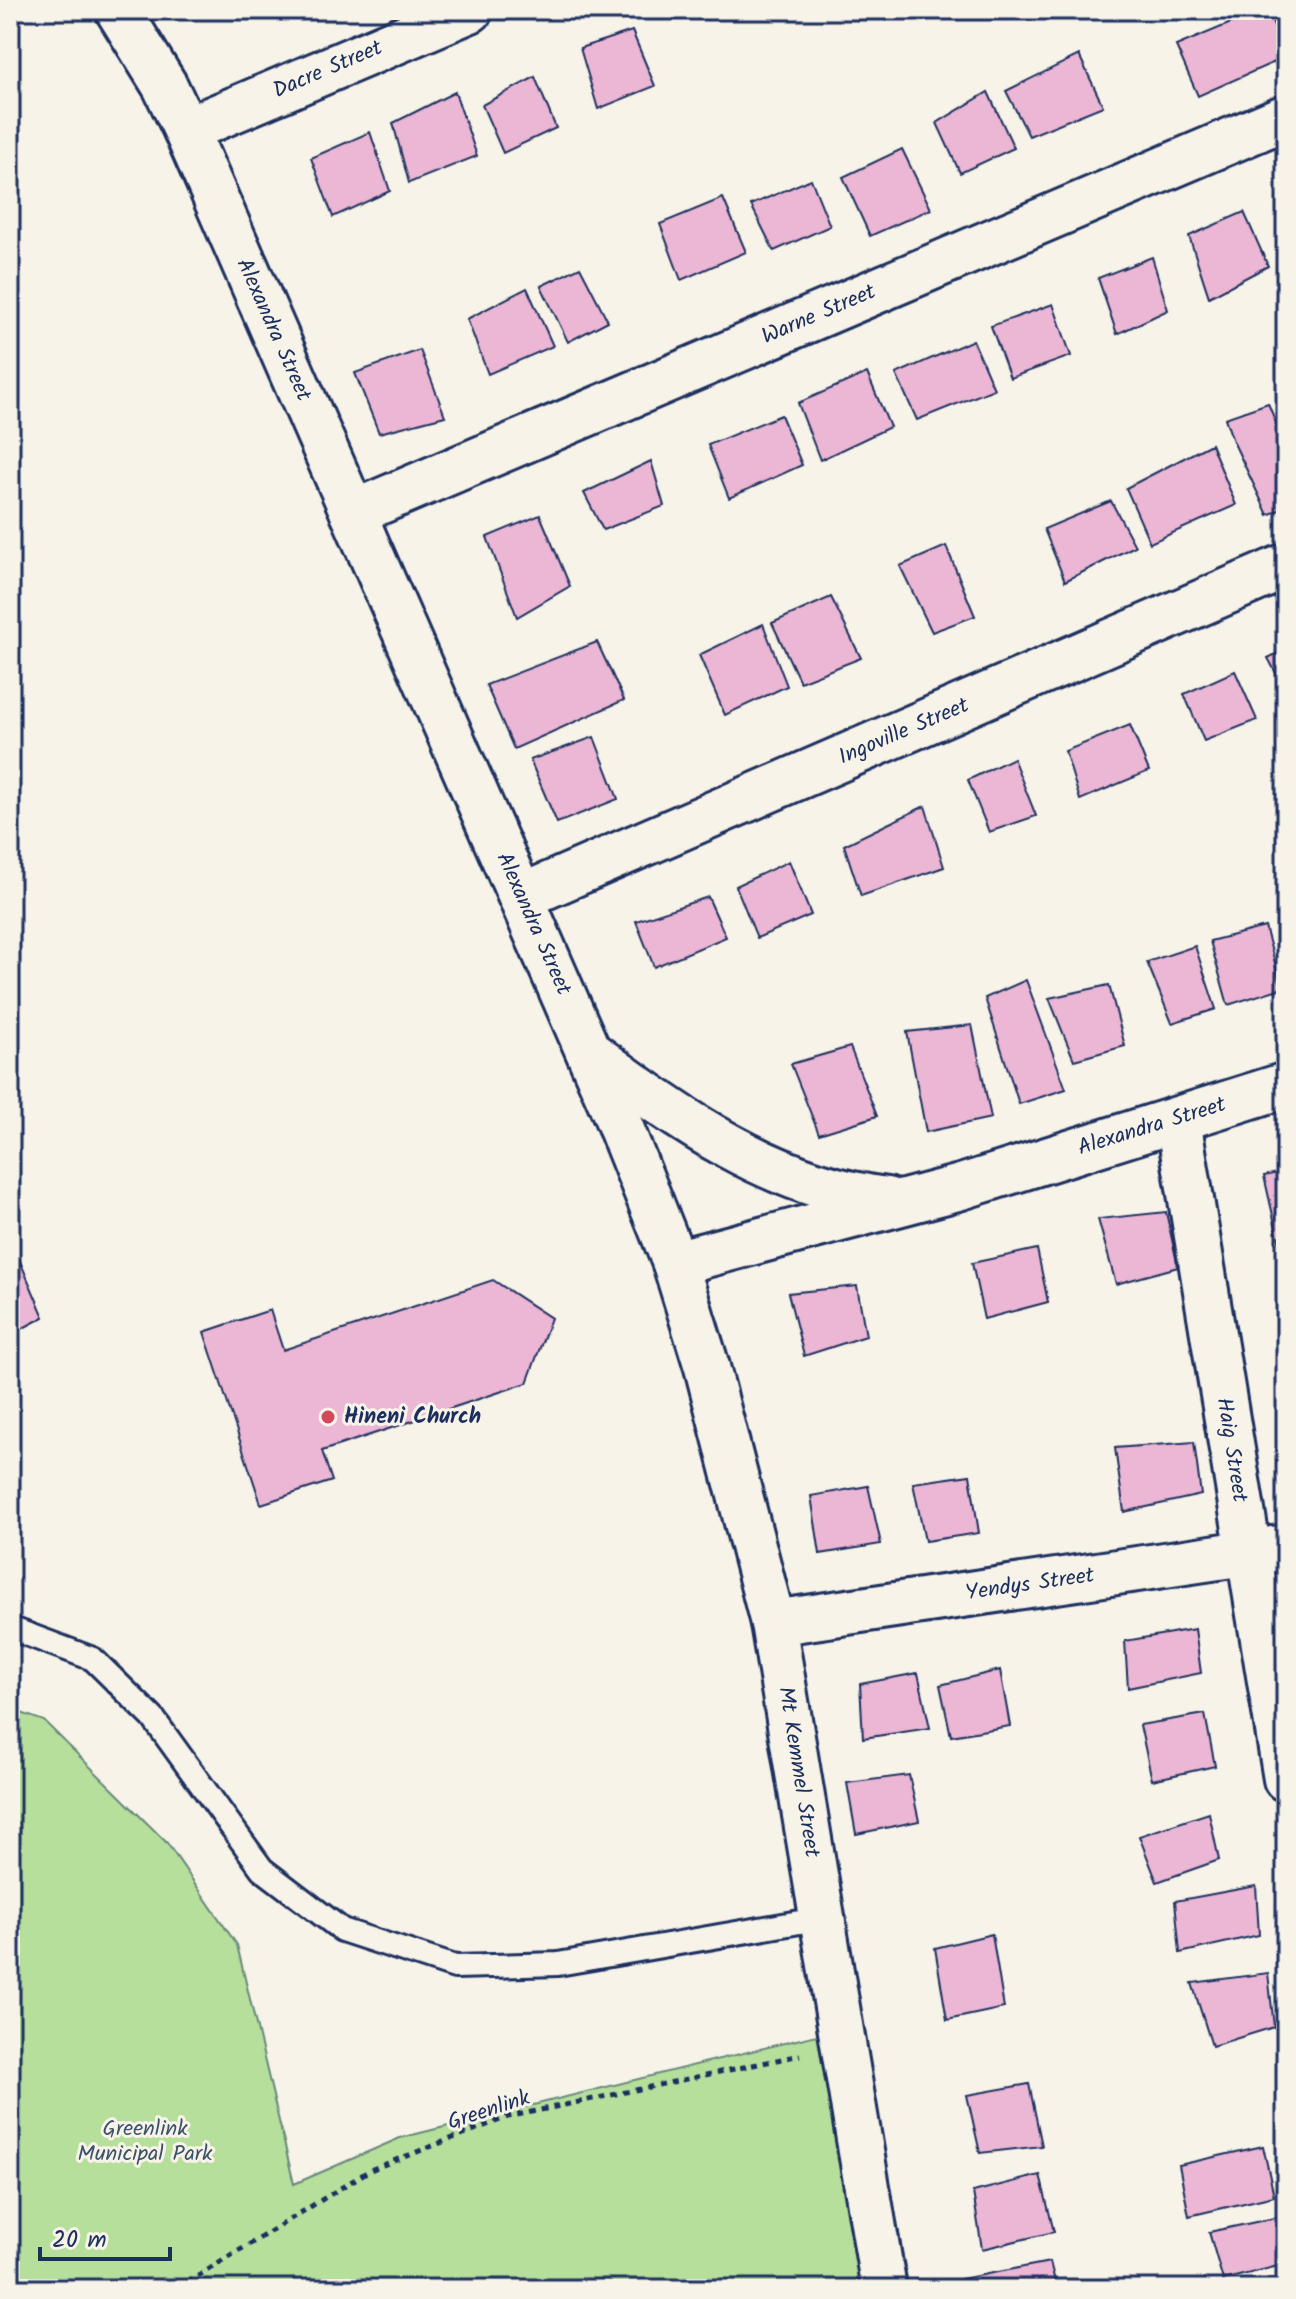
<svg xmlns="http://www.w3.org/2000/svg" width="1296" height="2299" viewBox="0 0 1296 2299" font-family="Kalam,sans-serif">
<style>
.green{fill:#b6df9b;stroke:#68877c;stroke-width:2}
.building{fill:#ebb7d4;stroke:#1b2f5e;stroke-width:2}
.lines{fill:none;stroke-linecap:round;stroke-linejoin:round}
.lane-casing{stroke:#1b2f5e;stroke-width:28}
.street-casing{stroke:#1b2f5e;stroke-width:50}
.secondary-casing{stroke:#1b2f5e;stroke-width:50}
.path{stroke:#1b2f5e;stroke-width:5;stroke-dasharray:6 6;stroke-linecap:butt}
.lane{stroke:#f7f3e8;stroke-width:22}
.street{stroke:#f7f3e8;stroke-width:44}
.secondary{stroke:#f7f3e8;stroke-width:44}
.poi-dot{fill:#d1495b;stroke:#f7f3e8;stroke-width:3}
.labels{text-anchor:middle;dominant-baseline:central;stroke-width:6;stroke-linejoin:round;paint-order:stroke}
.street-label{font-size:22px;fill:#1b2f5e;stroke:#f7f3e8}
.poi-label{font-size:22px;font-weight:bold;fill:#1b2f5e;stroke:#f7f3e8;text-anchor:start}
.park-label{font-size:22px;fill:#3a526a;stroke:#f7f3e8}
</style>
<rect width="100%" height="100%" fill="#f7f3e8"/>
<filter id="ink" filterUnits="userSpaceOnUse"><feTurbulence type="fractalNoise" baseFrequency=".0125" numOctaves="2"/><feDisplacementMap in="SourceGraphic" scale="16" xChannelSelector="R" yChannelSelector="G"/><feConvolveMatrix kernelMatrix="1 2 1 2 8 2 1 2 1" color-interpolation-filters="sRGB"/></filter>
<g filter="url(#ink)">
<path class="green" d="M 10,1709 L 44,1721 L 167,1843 L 237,1945 L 294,2184 L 400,2138 L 861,2024 L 909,2289 L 10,2289 Z"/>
<g class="building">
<path d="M 1262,10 L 1268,10 L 1286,57 L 1198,96 L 1176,46 Z"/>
<path d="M 632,31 L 655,86 L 598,109 L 580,48 Z"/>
<path d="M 1079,55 L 1103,106 L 1029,136 L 1006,91 Z"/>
<path d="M 535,77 L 556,128 L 503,153 L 482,105 Z"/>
<path d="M 455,92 L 477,156 L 409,183 L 393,123 Z"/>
<path d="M 988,92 L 1014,148 L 960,173 L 937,123 Z"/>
<path d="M 370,132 L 390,191 L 333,217 L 311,158 Z"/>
<path d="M 902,149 L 931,209 L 870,236 L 843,177 Z"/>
<path d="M 811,179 L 830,226 L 774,251 L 751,205 Z"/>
<path d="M 723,198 L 746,252 L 681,280 L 660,224 Z"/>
<path d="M 1244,212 L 1268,266 L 1209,297 L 1189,236 Z"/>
<path d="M 1152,257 L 1168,310 L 1117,334 L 1098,278 Z"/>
<path d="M 580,267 L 608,321 L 568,342 L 541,286 Z"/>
<path d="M 527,288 L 553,346 L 488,374 L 467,319 Z"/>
<path d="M 1053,304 L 1071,356 L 1010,378 L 991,326 Z"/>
<path d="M 973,340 L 994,389 L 917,420 L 896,374 Z"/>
<path d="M 420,350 L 445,416 L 379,433 L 355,373 Z"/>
<path d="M 867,373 L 890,427 L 820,460 L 798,403 Z"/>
<path d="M 1268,403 L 1280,433 L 1286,430 L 1286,507 L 1268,515 L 1233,441 L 1225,418 Z"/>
<path d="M 781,415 L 802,465 L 729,498 L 708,445 Z"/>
<path d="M 1211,444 L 1236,505 L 1150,543 L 1126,488 Z"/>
<path d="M 651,461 L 664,506 L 603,530 L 584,493 Z"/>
<path d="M 1111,501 L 1135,546 L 1065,581 L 1044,529 Z"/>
<path d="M 540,515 L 570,586 L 517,617 L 487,537 Z"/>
<path d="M 946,546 L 975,616 L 932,632 L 900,566 Z"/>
<path d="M 831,597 L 861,658 L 800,682 L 772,623 Z"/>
<path d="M 763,624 L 787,686 L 725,715 L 699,655 Z"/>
<path d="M 597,642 L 624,700 L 514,749 L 486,685 Z"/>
<path d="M 1286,649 L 1286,692 L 1268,658 Z"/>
<path d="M 1235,671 L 1257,720 L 1204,741 L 1184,694 Z"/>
<path d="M 1130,725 L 1149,771 L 1080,800 L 1065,751 Z"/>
<path d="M 594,737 L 618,799 L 557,823 L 530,760 Z"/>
<path d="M 1013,758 L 1036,816 L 989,832 L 968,780 Z"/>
<path d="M 925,806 L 944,867 L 861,896 L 844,845 Z"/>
<path d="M 789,861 L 811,915 L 757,938 L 736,886 Z"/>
<path d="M 708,897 L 726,937 L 654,967 L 636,921 Z"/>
<path d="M 1265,927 L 1282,988 L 1228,1005 L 1210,941 Z"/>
<path d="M 1195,946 L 1216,1009 L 1172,1023 L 1147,962 Z"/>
<path d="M 1026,980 L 1066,1089 L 1019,1104 L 985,998 Z"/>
<path d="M 1109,985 L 1125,1046 L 1074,1060 L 1049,998 Z"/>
<path d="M 972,1025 L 991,1118 L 926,1132 L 907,1032 Z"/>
<path d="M 850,1047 L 877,1116 L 819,1134 L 791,1064 Z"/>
<path d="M 1286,1171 L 1286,1244 L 1280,1246 L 1264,1176 Z"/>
<path d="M 1166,1212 L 1178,1267 L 1116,1284 L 1098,1219 Z"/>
<path d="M 13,1245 L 44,1317 L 10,1335 L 10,1247 Z"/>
<path d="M 1037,1249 L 1048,1302 L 984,1319 L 972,1263 Z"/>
<path d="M 493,1280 L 551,1318 L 527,1383 L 322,1451 L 332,1481 L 261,1504 L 204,1332 L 270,1310 L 283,1350 Z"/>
<path d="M 857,1286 L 866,1336 L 804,1356 L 788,1293 Z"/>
<path d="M 1194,1442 L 1201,1495 L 1124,1512 L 1115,1448 Z"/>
<path d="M 970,1475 L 979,1533 L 925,1541 L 913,1483 Z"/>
<path d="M 868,1486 L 881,1544 L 820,1554 L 811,1496 Z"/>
<path d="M 1195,1629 L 1201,1673 L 1128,1688 L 1125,1641 Z"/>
<path d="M 1000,1670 L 1010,1726 L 951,1736 L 940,1685 Z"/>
<path d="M 918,1673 L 930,1728 L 863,1738 L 860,1684 Z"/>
<path d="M 1205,1714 L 1215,1766 L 1152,1780 L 1140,1725 Z"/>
<path d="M 909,1775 L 919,1821 L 856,1834 L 847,1783 Z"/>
<path d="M 1209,1813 L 1219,1860 L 1157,1882 L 1139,1836 Z"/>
<path d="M 1256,1886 L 1259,1935 L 1180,1953 L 1175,1901 Z"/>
<path d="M 992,1934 L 1004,2008 L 947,2020 L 935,1948 Z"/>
<path d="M 1268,1973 L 1274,2027 L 1212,2046 L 1192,1983 Z"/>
<path d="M 1029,2084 L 1042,2146 L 980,2153 L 967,2095 Z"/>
<path d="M 1263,2146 L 1274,2196 L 1189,2216 L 1179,2165 Z"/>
<path d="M 1040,2175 L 1054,2232 L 982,2249 L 973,2192 Z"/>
<path d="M 1279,2217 L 1286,2245 L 1286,2264 L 1223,2280 L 1209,2232 Z"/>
<path d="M 1050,2262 L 1057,2289 L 964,2289 L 961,2279 Z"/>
</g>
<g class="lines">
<defs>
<path id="lane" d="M 10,1628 L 93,1659 L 153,1718 L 262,1869 L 342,1930 L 455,1967 L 558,1964 L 823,1918"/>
<g id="street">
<path d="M 186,130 L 470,10"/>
<path d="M 353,513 L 1286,117"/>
<path d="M 521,897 L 1286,566"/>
<path d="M 1178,1120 L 1286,1779"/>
<path d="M 675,1263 L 707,1367 L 773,1623 L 884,2289"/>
<path d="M 773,1623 L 1286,1547"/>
</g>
<g id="secondary">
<path d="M 118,10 L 165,86 L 186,130 L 615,1113 L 675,1263 L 961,1187 L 1286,1085"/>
<path d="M 590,1053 C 680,1120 773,1186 887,1200"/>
</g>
</defs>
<use href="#lane" class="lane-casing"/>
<use href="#street" class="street-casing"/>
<use href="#secondary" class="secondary-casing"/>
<path class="path" d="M 177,2289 L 370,2170 L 508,2117 L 800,2055"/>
<use href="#lane" class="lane"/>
<use href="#street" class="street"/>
<use href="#secondary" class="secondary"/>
</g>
</g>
<circle class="poi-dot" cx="328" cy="1417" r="8"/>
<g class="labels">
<g class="street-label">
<text transform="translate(328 70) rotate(-23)">Dacre Street</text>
<text transform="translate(819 315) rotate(-23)">Warne Street</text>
<text transform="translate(273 330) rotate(66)">Alexandra Street</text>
<text transform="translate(904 732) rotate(-23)">Ingoville Street</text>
<text transform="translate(533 924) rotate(66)">Alexandra Street</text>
<text transform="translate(1152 1127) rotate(-17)">Alexandra Street</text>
<text transform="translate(1231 1450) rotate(81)">Haig Street</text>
<text transform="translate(1030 1585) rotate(-8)">Yendys Street</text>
<text transform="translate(798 1772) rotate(81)">Mt Kemmel Street</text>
<text transform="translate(489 2111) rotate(-18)">Greenlink</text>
</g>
<g class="poi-label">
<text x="344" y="1417">Hineni Church</text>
</g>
<g class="park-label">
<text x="145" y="2129">Greenlink<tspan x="145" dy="25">Municipal Park</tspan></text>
</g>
</g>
<rect width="1296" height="2299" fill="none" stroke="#f7f3e8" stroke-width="40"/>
<rect x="20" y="20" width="1256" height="2259" fill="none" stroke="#1b2f5e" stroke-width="3" filter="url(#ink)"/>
<path d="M40 2247v12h130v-12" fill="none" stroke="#1b2f5e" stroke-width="4"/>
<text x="52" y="2247" font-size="24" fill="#1b2f5e" stroke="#f7f3e8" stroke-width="6" paint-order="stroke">20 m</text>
</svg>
